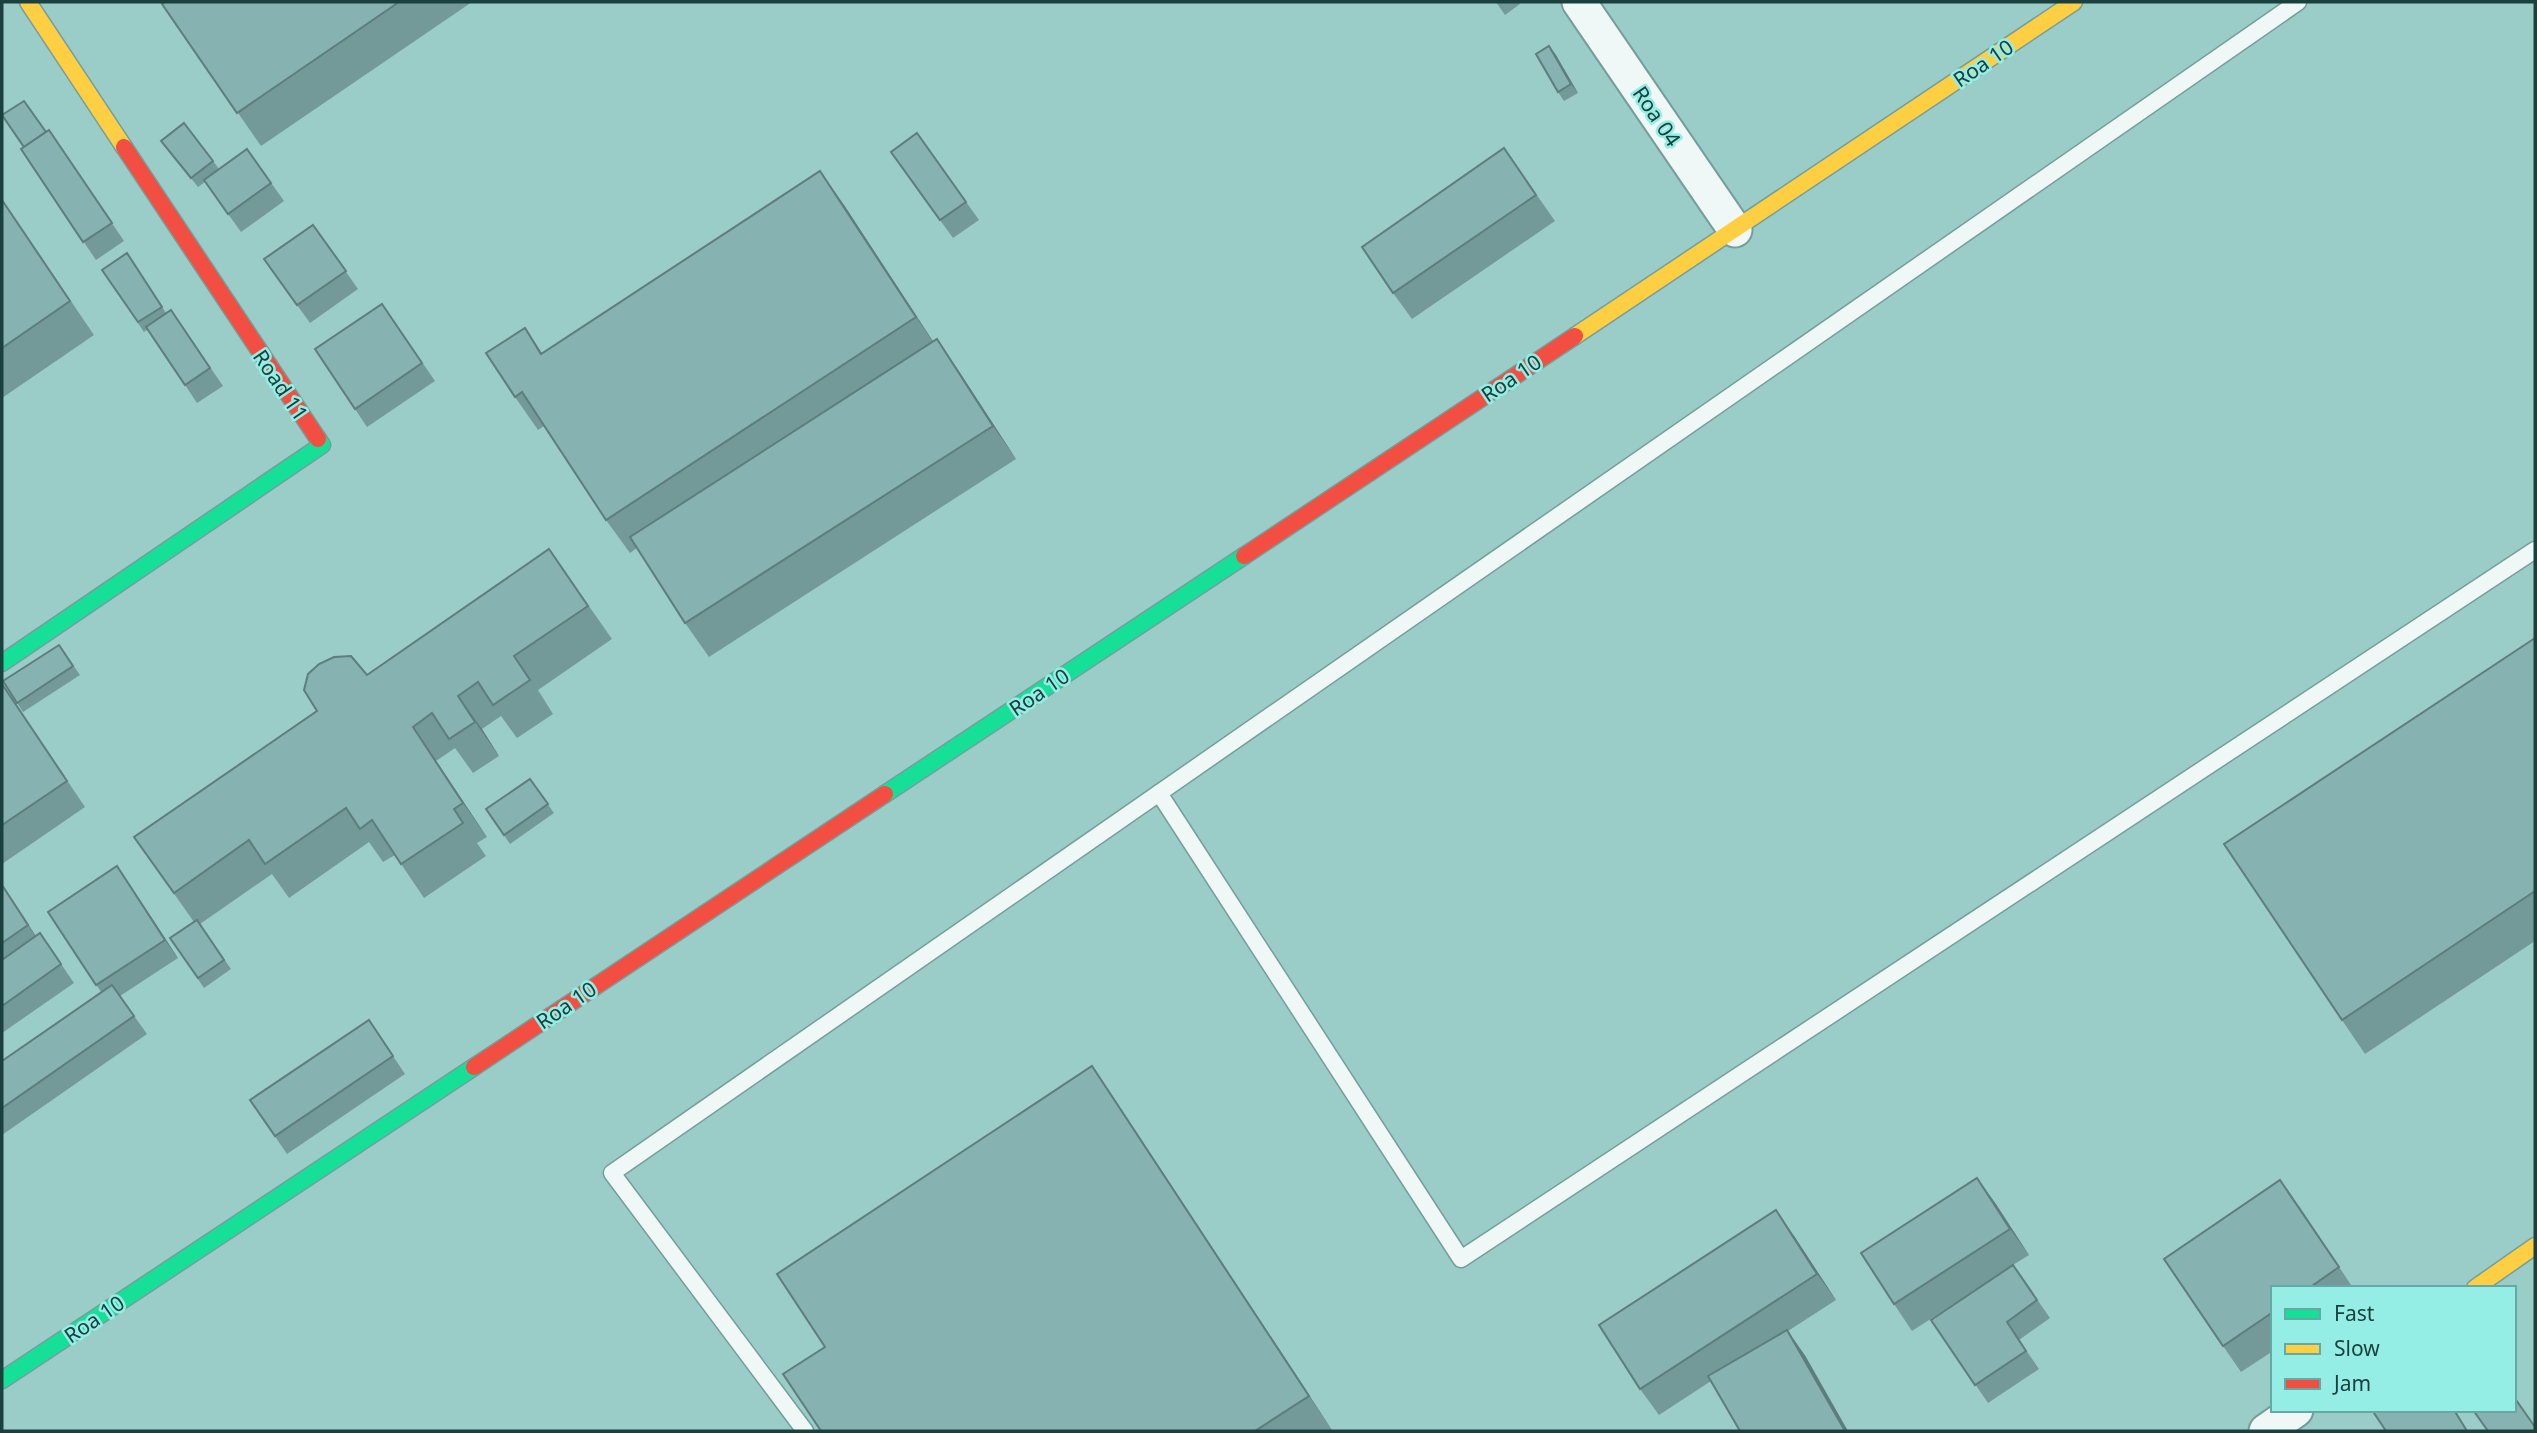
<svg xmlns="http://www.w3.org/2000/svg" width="2537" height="1433" viewBox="0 0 2537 1433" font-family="'Noto Sans',sans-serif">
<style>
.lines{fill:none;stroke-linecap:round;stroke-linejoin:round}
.lane-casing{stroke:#759e9a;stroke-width:19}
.street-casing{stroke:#759e9a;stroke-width:37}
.fast-casing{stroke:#759e9a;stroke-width:19}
.slow-casing{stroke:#759e9a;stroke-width:19}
.jam-casing{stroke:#759e9a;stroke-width:19}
.lane{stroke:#f0f8f7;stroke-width:16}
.street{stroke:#f0f8f7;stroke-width:33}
.fast{stroke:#16e098;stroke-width:16}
.slow{stroke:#ffcf43;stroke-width:16}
.jam{stroke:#f24e42;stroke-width:16}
.wall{fill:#749999}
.shaded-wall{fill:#5e7d7d}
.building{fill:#87b2b2;stroke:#5e7d7d;stroke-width:2}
.labels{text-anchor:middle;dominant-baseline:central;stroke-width:5;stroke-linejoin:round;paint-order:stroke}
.street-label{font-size:21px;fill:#1b413e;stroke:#94eee6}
</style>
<rect width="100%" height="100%" fill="#9bcdc8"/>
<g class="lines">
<defs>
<g id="lane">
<path d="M 1159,793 L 1461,1259 L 2535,550"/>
<path d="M 805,1431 L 612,1173 L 2298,2"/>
</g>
<g id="street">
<path d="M 1579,2 L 1735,230"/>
<path d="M 2266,1431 L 2296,1410"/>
</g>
<g id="fast">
<path d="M 2,663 L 322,445 L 318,439"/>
<path d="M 885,794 L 1244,556"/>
<path d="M 2,1380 L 474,1067"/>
</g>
<g id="slow">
<path d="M 28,2 L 124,147"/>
<path d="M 1575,336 L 2074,2"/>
<path d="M 2475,1288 L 2535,1246"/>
</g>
<g id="jam">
<path d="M 124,147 L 318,439"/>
<path d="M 1244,556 L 1575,336"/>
<path d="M 474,1067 L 885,794"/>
</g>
</defs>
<use href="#lane" class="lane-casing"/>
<use href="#street" class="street-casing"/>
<use href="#fast" class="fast-casing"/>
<use href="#slow" class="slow-casing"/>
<use href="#jam" class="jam-casing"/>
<use href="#lane" class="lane"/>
<use href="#street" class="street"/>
<use href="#fast" class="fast"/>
<use href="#slow" class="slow"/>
<use href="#jam" class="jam"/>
</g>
<g class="wall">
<path d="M 165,2 L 472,2 L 261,146 L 162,4 Z"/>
<path d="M 1496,2 L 1518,2 L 1520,4 L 1505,15 Z"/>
<path d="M 1549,46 L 1578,93 L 1564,101 L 1558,92 Z"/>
<path d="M 49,130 L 124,241 L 96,260 L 21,149 Z"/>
<path d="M 917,133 L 979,220 L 953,238 L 891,152 Z"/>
<path d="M 161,141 L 213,161 L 219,169 L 247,149 L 284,201 L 241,232 L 205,182 L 198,187 Z"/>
<path d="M 1504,148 L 1555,221 L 1412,319 L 1393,293 Z"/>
<path d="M 2,200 L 94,335 L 2,398 Z"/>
<path d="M 844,205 L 933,341 L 937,339 L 960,373 L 1016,459 L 709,657 L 685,623 L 637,548 L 630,553 L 606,520 L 544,426 L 538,430 L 515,397 L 525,328 L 542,353 Z"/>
<path d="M 313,225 L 358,289 L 310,323 L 264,259 Z"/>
<path d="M 127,253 L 166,313 L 171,310 L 223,386 L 197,403 L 148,329 L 144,332 L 102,270 Z"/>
<path d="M 382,304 L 435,381 L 367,427 L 315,349 Z"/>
<path d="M 549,549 L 612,639 L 538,690 L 553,714 L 517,738 L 501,716 L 482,729 L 499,756 L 473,773 L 455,748 L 436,761 L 487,837 L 477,843 L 486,856 L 424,898 L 395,855 L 383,862 L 369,842 L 289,898 L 272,874 L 200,924 L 231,969 L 204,988 L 170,938 L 194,922 L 134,837 Z"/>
<path d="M 2535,638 L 2535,941 L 2365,1054 L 2342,1020 Z"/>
<path d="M 59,645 L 80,675 L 23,712 L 3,681 Z"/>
<path d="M 2,684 L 85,807 L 2,864 Z"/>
<path d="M 530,779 L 554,813 L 510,844 L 486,809 Z"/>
<path d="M 117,866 L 178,958 L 120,996 L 147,1034 L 2,1135 L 2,1061 L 101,992 L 48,912 Z"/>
<path d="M 2,885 L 36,936 L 40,933 L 74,983 L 2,1033 Z"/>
<path d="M 369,1020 L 405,1074 L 287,1154 L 250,1100 Z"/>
<path d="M 1115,1100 L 1332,1430 L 1330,1431 L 821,1431 L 825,1347 Z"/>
<path d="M 1977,1178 L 2029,1255 L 2013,1265 L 2050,1318 L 2019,1340 L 2039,1369 L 1988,1403 L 1931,1320 L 2011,1267 L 1912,1331 L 1894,1304 Z"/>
<path d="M 2299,1206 L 2353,1288 L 2273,1288 L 2273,1351 L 2241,1372 L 2223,1346 Z"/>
<path d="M 1794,1236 L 1836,1300 L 1788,1331 L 1806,1357 L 1711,1381 L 1659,1415 L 1640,1389 Z"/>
</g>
<g class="shaded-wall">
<path d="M 1549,46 L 1556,55 L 1578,93 L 1571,84 Z"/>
<path d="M 820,171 L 844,205 L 939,351 L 916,317 Z"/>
<path d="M 937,339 L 960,373 L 1016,459 L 993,426 Z"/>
<path d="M 458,696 L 482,729 L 499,756 L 475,722 Z"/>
<path d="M 413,727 L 436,761 L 487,837 L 463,803 Z"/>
<path d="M 117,866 L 130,885 L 178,958 L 165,940 Z"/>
<path d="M 2,885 L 19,910 L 46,952 L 28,925 Z"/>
<path d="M 1092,1066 L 1115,1100 L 1332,1430 L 1309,1396 Z"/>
<path d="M 1977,1178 L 1996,1204 L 2029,1255 L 2010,1229 Z"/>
<path d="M 1776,1210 L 1794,1236 L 1836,1300 L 1817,1274 Z"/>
<path d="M 1787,1330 L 1806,1357 L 1848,1431 L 1845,1431 Z"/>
</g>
<g class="building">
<path d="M 165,2 L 399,2 L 237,113 L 162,4 Z"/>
<path d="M 1549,46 L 1571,84 L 1558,92 L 1536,54 Z"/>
<path d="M 24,101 L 46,132 L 24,147 L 2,115 Z"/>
<path d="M 184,123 L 213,161 L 191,178 L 161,141 Z"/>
<path d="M 49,130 L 112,223 L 83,242 L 21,149 Z"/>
<path d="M 917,133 L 966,202 L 940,220 L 891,152 Z"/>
<path d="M 1504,148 L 1536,195 L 1393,293 L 1362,247 Z"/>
<path d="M 247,149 L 271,183 L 228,214 L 204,180 Z"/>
<path d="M 820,171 L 916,317 L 606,520 L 522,392 L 515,397 L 486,353 L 525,328 L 541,354 Z"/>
<path d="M 2,200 L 70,301 L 2,348 Z"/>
<path d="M 313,225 L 346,271 L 297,305 L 264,259 Z"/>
<path d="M 127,253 L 162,307 L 138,322 L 102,270 Z"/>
<path d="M 382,304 L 422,363 L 355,409 L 315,349 Z"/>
<path d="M 171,310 L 210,368 L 185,385 L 146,327 Z"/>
<path d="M 937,339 L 993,426 L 685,623 L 630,537 Z"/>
<path d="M 549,549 L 588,606 L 514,656 L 530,680 L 493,705 L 478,682 L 458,696 L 475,722 L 449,739 L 432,713 L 413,727 L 463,803 L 454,809 L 463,823 L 401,864 L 372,820 L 360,829 L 346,808 L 265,864 L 249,840 L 174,893 L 134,837 L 317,711 L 304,690 L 308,674 L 319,664 L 334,657 L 351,656 L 367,675 Z"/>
<path d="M 2535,638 L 2535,891 L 2342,1020 L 2224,844 Z"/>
<path d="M 59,645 L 73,666 L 17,703 L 3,681 Z"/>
<path d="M 2,684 L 67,781 L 2,825 Z"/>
<path d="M 530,779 L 548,804 L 504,835 L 486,809 Z"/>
<path d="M 117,866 L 165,940 L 96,985 L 48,912 Z"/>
<path d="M 2,885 L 28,925 L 2,943 Z"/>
<path d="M 197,920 L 224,960 L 198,978 L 170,938 Z"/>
<path d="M 40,933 L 61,964 L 2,1006 L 2,960 Z"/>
<path d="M 112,985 L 134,1016 L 2,1108 L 2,1061 Z"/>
<path d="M 369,1020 L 393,1056 L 275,1136 L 250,1100 Z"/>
<path d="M 1092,1066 L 1309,1396 L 1255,1431 L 821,1431 L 783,1374 L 825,1347 L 777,1274 Z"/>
<path d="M 1977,1178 L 2010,1229 L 1894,1304 L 1861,1253 Z"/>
<path d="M 2280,1180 L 2339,1267 L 2309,1288 L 2273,1288 L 2273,1312 L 2223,1346 L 2164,1259 Z"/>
<path d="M 1776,1210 L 1817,1274 L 1640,1389 L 1599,1325 Z"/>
<path d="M 2013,1265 L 2037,1300 L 2007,1322 L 2026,1351 L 1975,1385 L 1931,1320 Z"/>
<path d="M 1787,1330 L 1845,1431 L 1740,1431 L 1708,1376 Z"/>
<path d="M 2514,1397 L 2535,1427 L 2535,1431 L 2488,1431 L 2473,1410 L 2514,1410 Z"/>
<path d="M 2372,1410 L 2454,1410 L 2467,1431 L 2386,1431 Z"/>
</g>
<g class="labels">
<g class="street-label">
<text transform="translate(1983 63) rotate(-34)">Roa 10</text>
<text transform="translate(1657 116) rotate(56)">Roa 04</text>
<text transform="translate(1511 378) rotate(-34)">Roa 10</text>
<text transform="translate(281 385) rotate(56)">Road 11</text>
<text transform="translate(1039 692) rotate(-34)">Roa 10</text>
<text transform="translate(566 1005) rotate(-34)">Roa 10</text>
<text transform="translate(94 1319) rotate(-34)">Roa 10</text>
</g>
</g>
<rect width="2537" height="1433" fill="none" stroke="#1b413e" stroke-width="7"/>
<rect x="2271" y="1286" width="245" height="126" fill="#94eee6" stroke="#64a9a3" stroke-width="2"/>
<rect x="2285" y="1309" width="35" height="10" fill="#16e098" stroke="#64a9a3" stroke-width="2"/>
<text x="2334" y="1321" font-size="21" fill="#1b413e">Fast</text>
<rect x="2285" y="1344" width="35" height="10" fill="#ffcf43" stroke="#64a9a3" stroke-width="2"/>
<text x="2334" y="1356" font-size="21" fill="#1b413e">Slow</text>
<rect x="2285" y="1379" width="35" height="10" fill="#f24e42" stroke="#64a9a3" stroke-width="2"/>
<text x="2334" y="1391" font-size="21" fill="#1b413e">Jam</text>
</svg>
